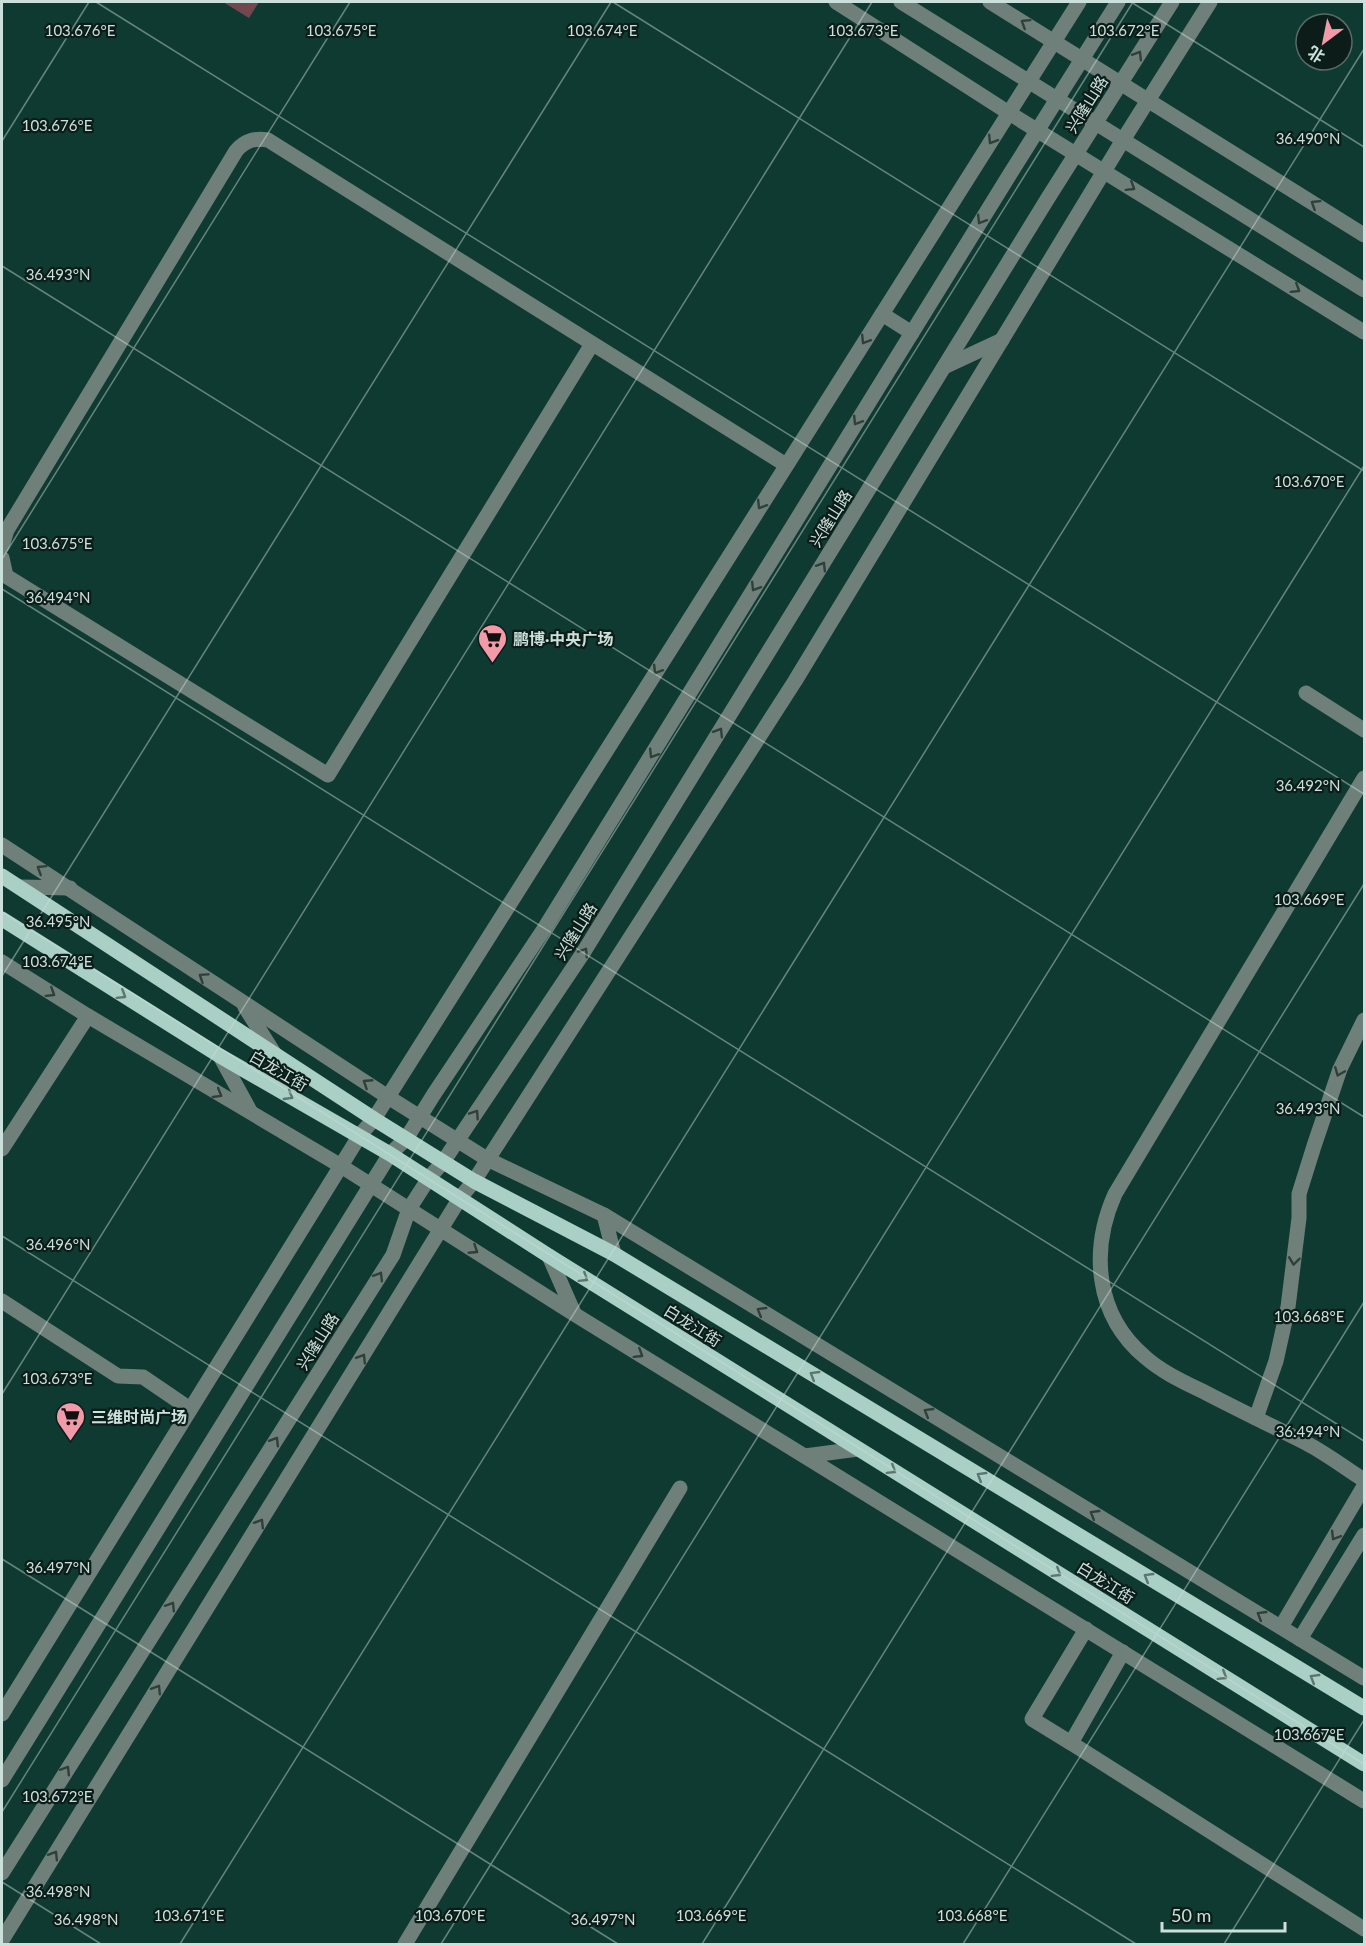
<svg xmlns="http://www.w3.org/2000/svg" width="1366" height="1946" viewBox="0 0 1366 1946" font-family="Lato,'Noto Sans SC',sans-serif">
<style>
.green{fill:#72474e}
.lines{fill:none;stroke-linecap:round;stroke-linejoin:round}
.minor{stroke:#6f807b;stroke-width:15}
.major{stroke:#aacfc5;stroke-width:15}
.oneway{stroke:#2f403b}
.oneway2{stroke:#5b766f}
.ticks{fill:none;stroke:#cbe0da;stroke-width:1.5;stroke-opacity:0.45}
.labels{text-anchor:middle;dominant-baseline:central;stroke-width:4.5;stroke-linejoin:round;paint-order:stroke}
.street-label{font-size:16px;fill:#cbe0da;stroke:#0c1d19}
.poi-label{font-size:16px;font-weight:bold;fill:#cbe0da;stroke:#0c1d19;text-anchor:start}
.ticks-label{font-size:15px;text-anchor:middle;fill:#cbe0da;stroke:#0c1d19;stroke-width:4.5;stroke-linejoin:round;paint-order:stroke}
</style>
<rect width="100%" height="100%" fill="#0f3a31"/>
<path class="green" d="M 223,2 L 259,2 L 249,18 Z"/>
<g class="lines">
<g class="minor">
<path d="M 836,2 L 1009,113 L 1364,332"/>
<path d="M 901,2 L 1364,290"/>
<path d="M 990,2 L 1364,235"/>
<path d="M 882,314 L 912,333"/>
<path d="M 944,367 L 1002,340"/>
<path d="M 2,546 L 7,530 L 236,151 C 245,140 255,138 268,140 L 786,465"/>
<path d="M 2,558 L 6,576 L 328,775 L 592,344"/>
<path d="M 1306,693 L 1364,730"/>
<path d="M 1364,778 L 1115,1194 C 1090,1250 1095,1315 1145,1357 C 1163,1373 1186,1383 1208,1394 C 1241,1411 1274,1427 1306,1443 C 1327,1454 1345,1468 1364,1480"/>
<path d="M 2,845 L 388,1097 L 487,1159 L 604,1215 L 1364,1678"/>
<path d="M 20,887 L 70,888"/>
<path d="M 2,962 L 88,1016 L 341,1166 L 574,1314 L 1364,1801"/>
<path d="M 245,1007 L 274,1053"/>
<path d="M 220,1056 L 250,1111"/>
<path d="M 2,1149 L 88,1016"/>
<path d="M 604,1215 L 614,1254"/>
<path d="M 549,1256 L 574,1313"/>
<path d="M 2,1301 L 118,1376 L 143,1377 L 190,1409"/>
<path d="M 1256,1418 L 1276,1361 L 1288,1307 L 1299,1218 L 1299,1194 L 1314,1146 L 1340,1069 L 1364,1020"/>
<path d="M 805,1456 L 858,1449"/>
<path d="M 1281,1627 L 1364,1486"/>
<path d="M 1086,1629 L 1032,1719 L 1071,1743 L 1123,1652"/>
<path d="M 1300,1639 L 1364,1535"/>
<path d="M 2,1714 L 360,1135 L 374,1119 L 1079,2"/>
<path d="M 1071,1743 L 1364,1929"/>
<path d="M 2,1780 L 390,1154 L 406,1139 L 434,1094 L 544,929 L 1010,174 L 1118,2"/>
<path d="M 2,1873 L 393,1255 L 409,1209 L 429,1178 L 443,1162 L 583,953 L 1048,198 L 1172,2"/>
<path d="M 2,1940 L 460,1198 L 474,1181 L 795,681 L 1123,140 L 1210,2"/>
<path d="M 405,1944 L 680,1488"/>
</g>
<g class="major">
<path d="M 2,876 L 374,1119 L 474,1181 L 614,1254 L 1364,1708"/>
<path d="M 2,919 L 220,1056 L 390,1154 L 549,1256 L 1364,1764"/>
</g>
</g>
<defs><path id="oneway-chevron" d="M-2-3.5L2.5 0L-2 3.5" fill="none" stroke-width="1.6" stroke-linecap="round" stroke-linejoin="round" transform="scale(1.5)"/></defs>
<g class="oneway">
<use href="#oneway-chevron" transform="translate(1025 23) rotate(-148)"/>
<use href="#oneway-chevron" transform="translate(1138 55) rotate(-58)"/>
<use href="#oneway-chevron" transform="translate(992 140) rotate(122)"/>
<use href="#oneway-chevron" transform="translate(1131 187) rotate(32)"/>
<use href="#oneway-chevron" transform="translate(1315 204) rotate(-148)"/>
<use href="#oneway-chevron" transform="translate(981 220) rotate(122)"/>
<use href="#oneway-chevron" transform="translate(1296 289) rotate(32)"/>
<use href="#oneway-chevron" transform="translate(865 340) rotate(122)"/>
<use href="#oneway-chevron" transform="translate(857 421) rotate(122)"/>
<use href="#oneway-chevron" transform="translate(761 505) rotate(122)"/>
<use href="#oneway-chevron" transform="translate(822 566) rotate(-58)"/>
<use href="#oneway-chevron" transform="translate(755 587) rotate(122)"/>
<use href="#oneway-chevron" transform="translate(657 670) rotate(122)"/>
<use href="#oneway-chevron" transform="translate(719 732) rotate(-58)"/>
<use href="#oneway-chevron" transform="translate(653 754) rotate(122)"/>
<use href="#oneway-chevron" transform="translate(41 869) rotate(-148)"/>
<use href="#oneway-chevron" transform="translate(584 952) rotate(-57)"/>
<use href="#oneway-chevron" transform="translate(203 977) rotate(-146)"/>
<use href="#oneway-chevron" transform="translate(51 993) rotate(32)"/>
<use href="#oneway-chevron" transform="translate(1339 1072) rotate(112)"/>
<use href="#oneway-chevron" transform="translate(367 1083) rotate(-147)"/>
<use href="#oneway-chevron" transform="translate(218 1094) rotate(31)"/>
<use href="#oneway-chevron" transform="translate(475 1114) rotate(-56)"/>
<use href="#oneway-chevron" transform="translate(474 1250) rotate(33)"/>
<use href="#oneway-chevron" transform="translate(1294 1261) rotate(97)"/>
<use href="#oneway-chevron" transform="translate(379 1276) rotate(-58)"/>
<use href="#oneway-chevron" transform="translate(761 1311) rotate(-149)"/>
<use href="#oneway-chevron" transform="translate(639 1354) rotate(32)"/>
<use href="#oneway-chevron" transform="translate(362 1358) rotate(-58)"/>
<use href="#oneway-chevron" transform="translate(928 1412) rotate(-149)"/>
<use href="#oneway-chevron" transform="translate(275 1441) rotate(-58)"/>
<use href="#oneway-chevron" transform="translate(1094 1514) rotate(-149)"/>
<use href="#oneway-chevron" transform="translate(260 1523) rotate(-58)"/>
<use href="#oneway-chevron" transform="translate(1335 1536) rotate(121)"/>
<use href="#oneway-chevron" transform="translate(171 1606) rotate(-58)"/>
<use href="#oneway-chevron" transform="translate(1261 1615) rotate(-149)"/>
<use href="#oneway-chevron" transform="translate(157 1689) rotate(-58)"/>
<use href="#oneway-chevron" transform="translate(66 1770) rotate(-58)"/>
<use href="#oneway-chevron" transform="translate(54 1855) rotate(-58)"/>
</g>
<g class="oneway2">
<use href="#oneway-chevron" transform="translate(122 995) rotate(32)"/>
<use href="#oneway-chevron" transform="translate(289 1096) rotate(30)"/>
<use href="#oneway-chevron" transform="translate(584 1278) rotate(32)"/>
<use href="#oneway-chevron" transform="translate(814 1375) rotate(-149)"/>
<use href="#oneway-chevron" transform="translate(892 1470) rotate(32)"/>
<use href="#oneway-chevron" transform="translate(981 1476) rotate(-149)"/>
<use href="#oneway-chevron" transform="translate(1057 1573) rotate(32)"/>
<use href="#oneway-chevron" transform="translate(1148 1577) rotate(-149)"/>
<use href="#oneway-chevron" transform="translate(1223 1676) rotate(32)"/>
<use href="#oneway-chevron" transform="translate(1314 1678) rotate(-149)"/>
</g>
<path class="ticks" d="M 96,2 L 1364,794M 613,2 L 1364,471M 1131,2 L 1364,147M 2,141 L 89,2M 2,266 L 1364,1117M 2,559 L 350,2M 2,589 L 1364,1441M 2,912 L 1364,1764M 2,976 L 611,2M 2,1236 L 1136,1944M 2,1394 L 872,2M 2,1559 L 618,1944M 2,1812 L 1133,2M 2,1882 L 101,1944M 180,1944 L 1364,49M 441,1944 L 1364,466M 702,1944 L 1364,884M 963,1944 L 1364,1302M 1224,1944 L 1364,1720"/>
<defs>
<symbol id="supermarket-pin" viewBox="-11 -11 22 30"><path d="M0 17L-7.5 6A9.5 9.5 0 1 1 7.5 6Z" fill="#f39aa8" stroke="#0c1d19"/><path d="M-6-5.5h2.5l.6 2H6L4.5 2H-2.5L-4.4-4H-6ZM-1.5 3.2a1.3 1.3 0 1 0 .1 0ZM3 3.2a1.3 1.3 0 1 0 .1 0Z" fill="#111"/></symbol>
</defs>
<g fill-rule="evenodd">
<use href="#supermarket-pin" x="476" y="622" width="33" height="45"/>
<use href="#supermarket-pin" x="54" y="1400" width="33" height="45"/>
</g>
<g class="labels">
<g class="street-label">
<text transform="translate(1086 104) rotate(-58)">兴隆山路</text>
<text transform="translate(830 518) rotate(-58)">兴隆山路</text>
<text transform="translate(575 931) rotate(-58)">兴隆山路</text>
<text transform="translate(279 1070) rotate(30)">白龙江街</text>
<text transform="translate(693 1325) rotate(32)">白龙江街</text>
<text transform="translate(317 1341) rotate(-58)">兴隆山路</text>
<text transform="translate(1106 1582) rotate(32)">白龙江街</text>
</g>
<g class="poi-label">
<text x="513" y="638">鹏博·中央广场</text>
<text x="91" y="1416">三维时尚广场</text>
</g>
</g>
<g class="ticks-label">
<text x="80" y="36">103.676°E</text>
<text x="341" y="36">103.675°E</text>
<text x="602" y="36">103.674°E</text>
<text x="863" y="36">103.673°E</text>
<text x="1124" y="36">103.672°E</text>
<text x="57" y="131">103.676°E</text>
<text x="1308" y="144">36.490°N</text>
<text x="58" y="280">36.493°N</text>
<text x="1309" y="487">103.670°E</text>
<text x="57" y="549">103.675°E</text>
<text x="58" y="603">36.494°N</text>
<text x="1308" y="791">36.492°N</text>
<text x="1309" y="905">103.669°E</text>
<text x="58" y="927">36.495°N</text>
<text x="57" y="967">103.674°E</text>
<text x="1308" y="1114">36.493°N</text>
<text x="58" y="1250">36.496°N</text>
<text x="1309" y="1322">103.668°E</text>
<text x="57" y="1384">103.673°E</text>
<text x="1308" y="1437">36.494°N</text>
<text x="58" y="1573">36.497°N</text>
<text x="1309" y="1740">103.667°E</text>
<text x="57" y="1802">103.672°E</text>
<text x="58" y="1897">36.498°N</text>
<text x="189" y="1921">103.671°E</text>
<text x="450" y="1921">103.670°E</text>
<text x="711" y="1921">103.669°E</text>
<text x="972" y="1921">103.668°E</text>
<text x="86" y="1925">36.498°N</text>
<text x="603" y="1925">36.497°N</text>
</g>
<rect width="1366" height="1946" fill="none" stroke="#cbe0da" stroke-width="6"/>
<g transform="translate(1324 42) rotate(212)"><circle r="28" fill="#0c1d19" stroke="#586b66" stroke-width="1.5"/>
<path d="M0-4.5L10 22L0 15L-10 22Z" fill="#f39aa8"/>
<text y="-9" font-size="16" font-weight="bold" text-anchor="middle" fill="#cbe0da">北</text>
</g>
<path d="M1162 1922v9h123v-9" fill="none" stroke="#cbe0da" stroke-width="3"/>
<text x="1171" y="1922" font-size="18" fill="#cbe0da" stroke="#0c1d19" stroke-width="4.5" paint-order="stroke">50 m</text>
</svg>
